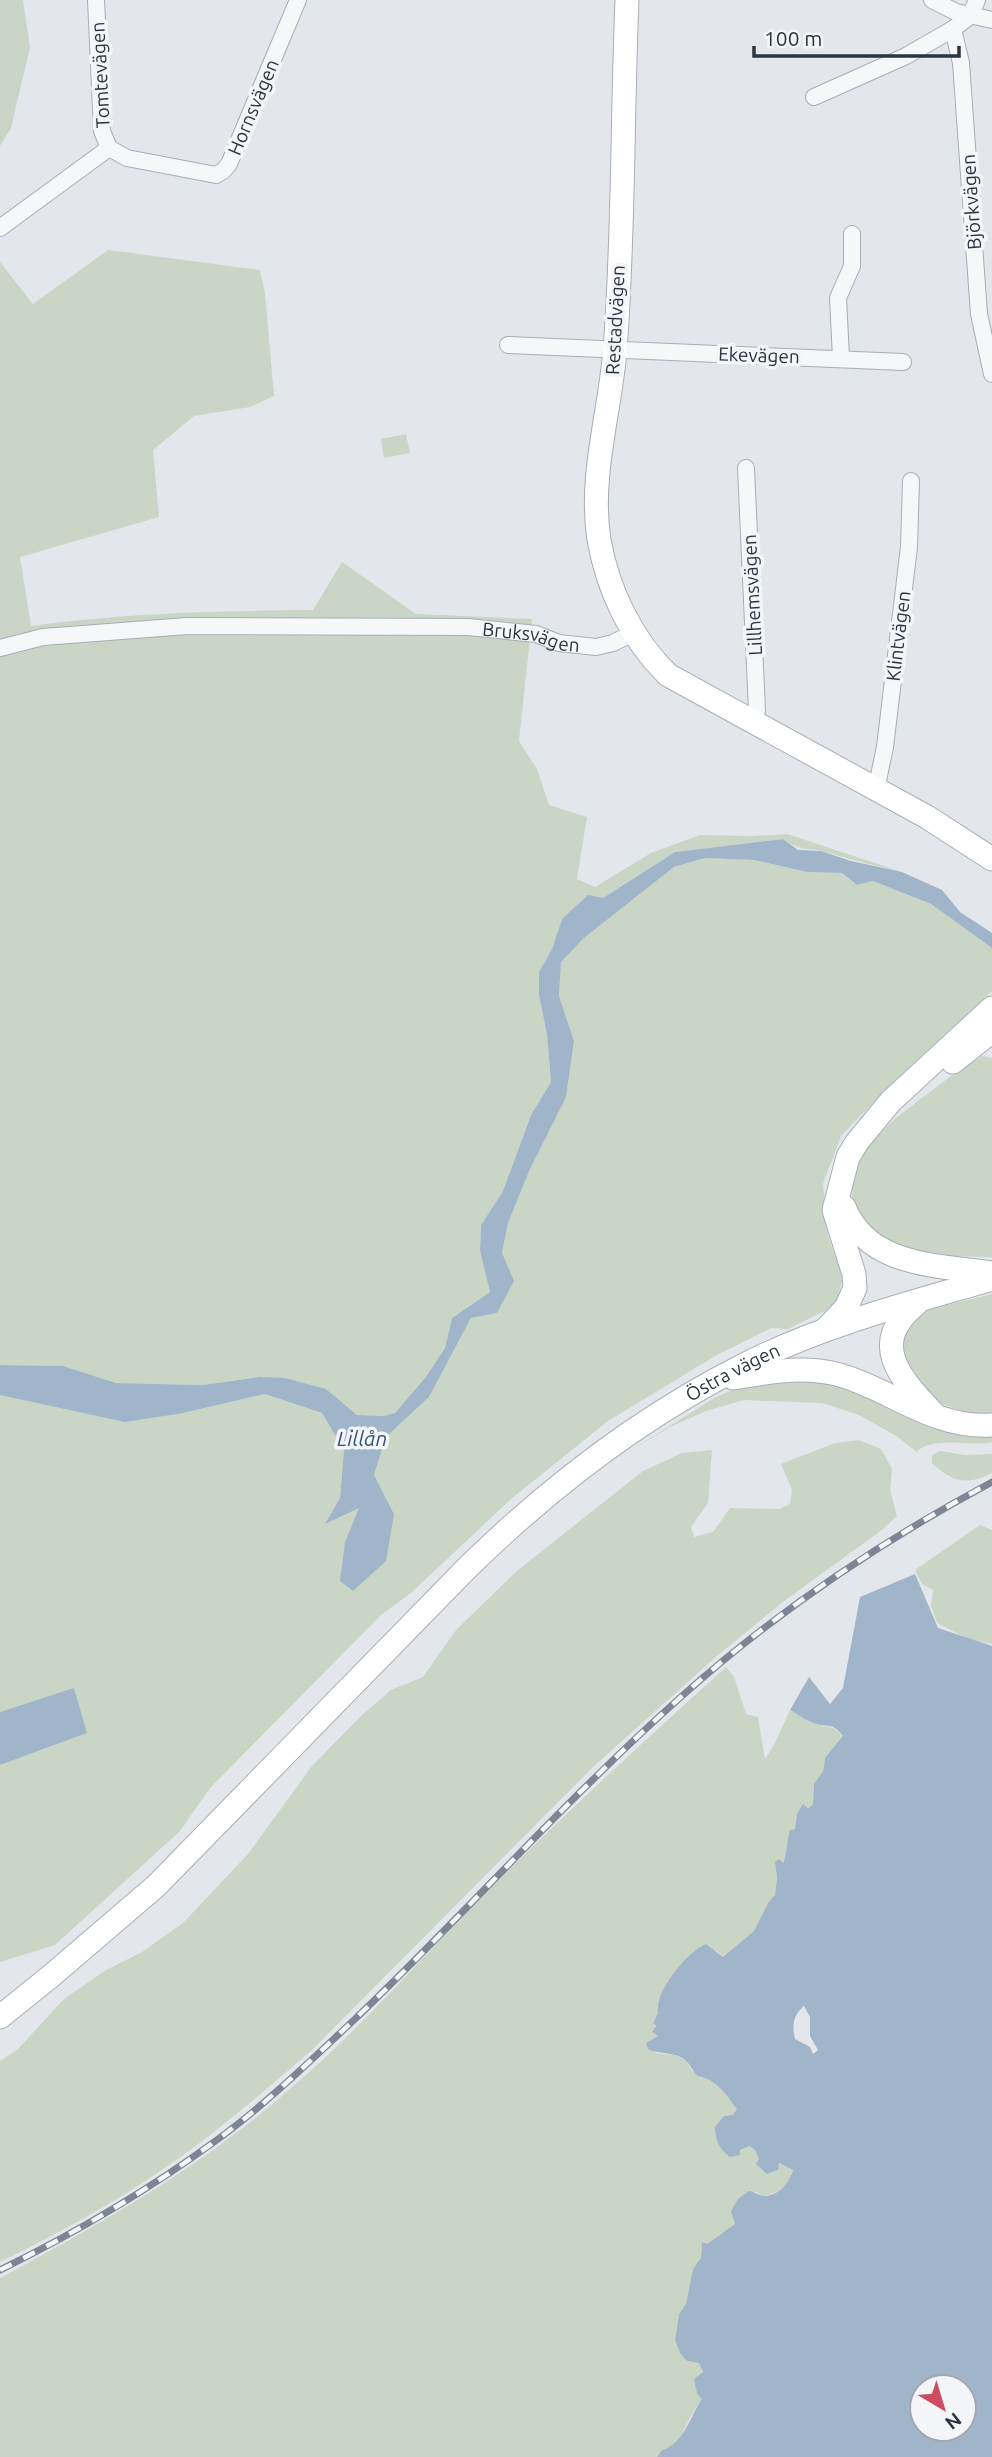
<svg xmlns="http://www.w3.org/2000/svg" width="992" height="2457" viewBox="0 0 992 2457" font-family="Ubuntu,sans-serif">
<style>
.green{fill:#c9d5c5}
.water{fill:#a0b5ca;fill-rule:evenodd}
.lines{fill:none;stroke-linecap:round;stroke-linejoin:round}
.street-casing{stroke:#a8aeb5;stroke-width:18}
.secondary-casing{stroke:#a8aeb5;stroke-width:25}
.street{stroke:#f6f7f9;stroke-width:16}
.secondary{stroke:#fff;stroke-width:23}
.rail-casing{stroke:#7d8694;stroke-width:7}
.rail{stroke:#f3f5f8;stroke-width:4.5;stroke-dasharray:13;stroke-linecap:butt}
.labels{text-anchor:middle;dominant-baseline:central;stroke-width:7;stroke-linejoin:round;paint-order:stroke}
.street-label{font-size:19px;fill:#2b3443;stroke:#f3f5f8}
.water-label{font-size:21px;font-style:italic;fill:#365476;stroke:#f3f5f8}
</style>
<rect width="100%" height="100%" fill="#e3e7eb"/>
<g class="green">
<path d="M 0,0 L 23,0 L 30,47 L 11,128 L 0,146 Z"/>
<path d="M 108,250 L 260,270 L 265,293 L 274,396 L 250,407 L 194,416 L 153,450 L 159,517 L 20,557 L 31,626 C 125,613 218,611 313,610 L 342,562 L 416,614 L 532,619 L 519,741 L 537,769 L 549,805 L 587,817 L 577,879 L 595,887 L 651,853 L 700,835 L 753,836 L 787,834 L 902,872 C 876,866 850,859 825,852 C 804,846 804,853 783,839 L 675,852 L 603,898 L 562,919 L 552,949 L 539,972 L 539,995 L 547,1035 L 551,1082 L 531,1115 L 503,1191 L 481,1225 L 480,1251 L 490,1292 L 452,1318 L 445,1348 L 425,1378 L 395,1413 L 383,1416 L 357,1415 L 326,1389 L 259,1377 L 203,1385 L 116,1383 L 63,1366 L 0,1365 L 0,262 L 33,304 Z"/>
<path d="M 406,434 L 410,453 L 384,458 L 381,439 Z"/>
<path d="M 705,858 L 754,860 L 807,872 L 842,873 L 857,885 L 873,881 L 931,904 L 992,948 L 992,991 L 891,1084 L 841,1136 L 823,1184 L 828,1236 L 843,1278 L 835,1306 L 788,1329 L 771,1328 L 717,1355 L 608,1421 L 511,1499 L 412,1592 L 381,1615 L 210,1788 L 180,1831 L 55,1945 L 0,1962 L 0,1765 L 87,1733 L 74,1689 L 0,1712 L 0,1395 L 183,1413 L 265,1394 L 322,1413 L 344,1450 L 340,1498 L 326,1523 L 360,1507 L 345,1542 L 394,1514 L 374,1475 L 386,1437 L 429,1397 L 471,1318 L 497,1313 L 502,1253 L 508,1223 L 530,1169 L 566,1096 L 574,1041 L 559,996 L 561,962 L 584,938 L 674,867 Z"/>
<path d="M 982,1056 L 992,1058 L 992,1257 L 930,1256 L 873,1237 L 854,1214 L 851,1191 L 855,1166 L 869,1144 L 897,1117 L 951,1076 Z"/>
<path d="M 992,1294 L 992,1413 C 967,1413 940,1409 922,1389 C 912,1378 905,1359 897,1346 L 915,1313 Z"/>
<path d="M 806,1375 C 823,1381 841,1386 858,1393 C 905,1411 939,1438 992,1436 L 992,1442 C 973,1447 930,1436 917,1452 L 896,1436 L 859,1415 L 822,1403 L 744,1400 L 706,1411 L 670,1427 L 629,1452 L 714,1398 L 751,1382 Z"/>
<path d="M 859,1440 L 881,1449 L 892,1469 L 890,1490 L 897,1516 L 882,1530 L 784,1601 L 717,1656 L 593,1767 L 312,2050 C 276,2081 239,2113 201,2142 C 139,2189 70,2228 0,2262 L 0,2061 L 17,2050 L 64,1999 L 106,1970 L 142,1952 L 183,1923 L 248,1854 L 312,1766 L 362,1715 L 391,1690 L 423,1677 L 456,1630 L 518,1570 L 643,1471 L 682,1453 L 712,1450 L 708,1503 L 691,1527 L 694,1537 L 713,1532 L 730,1508 L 779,1509 L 790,1504 L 792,1490 L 781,1464 L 835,1443 Z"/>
<path d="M 940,1451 L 965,1455 L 992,1454 L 992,1473 C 967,1486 952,1482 932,1463 L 932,1455 Z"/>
<path d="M 980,1525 L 992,1530 L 992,1644 L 970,1640 L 937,1623 L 931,1606 L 933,1590 L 922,1584 L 915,1570 Z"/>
<path d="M 726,1667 L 734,1677 L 746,1714 L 758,1717 L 765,1759 L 774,1745 L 790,1710 C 798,1714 803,1719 811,1722 C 825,1729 831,1722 843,1737 L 825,1758 L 823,1771 L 814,1784 L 813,1804 L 797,1814 L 795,1829 L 790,1830 C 786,1843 788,1850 783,1863 L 775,1862 L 777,1878 L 775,1895 L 768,1903 L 754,1931 L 723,1957 L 716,1950 L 660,2001 L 657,2007 L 659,2013 L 653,2022 L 658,2036 L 655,2053 L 674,2055 L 686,2060 L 692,2071 L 720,2086 L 738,2109 L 733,2115 L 739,2150 L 748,2146 L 755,2150 L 767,2174 L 778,2170 L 778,2163 L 793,2170 C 788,2186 779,2193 763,2196 L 754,2191 L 735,2224 L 707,2244 L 702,2243 L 701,2258 L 693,2270 L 686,2304 L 679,2314 L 675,2340 L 680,2353 L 687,2361 L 699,2363 C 704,2373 705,2386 702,2397 C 701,2402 696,2407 693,2412 C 684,2427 682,2445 662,2450 L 657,2457 L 0,2457 L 0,2278 C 100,2224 198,2169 284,2094 C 352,2037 410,1971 472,1907 C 553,1824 640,1745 726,1667 Z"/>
</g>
<g class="water">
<path d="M 783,839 L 798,850 L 821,851 L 851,861 L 902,872 L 942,890 L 960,912 L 992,933 L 992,948 L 931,904 L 873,881 L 857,885 L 842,873 L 807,872 L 754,860 L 705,858 L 674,867 L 584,938 L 561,962 L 559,996 L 574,1041 L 566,1097 L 530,1169 L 508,1223 L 502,1253 L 514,1281 L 497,1313 L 471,1318 L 429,1397 L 386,1437 L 374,1475 L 394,1514 L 386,1561 L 353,1591 L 340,1581 L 345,1542 L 359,1508 L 325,1524 L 340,1498 L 344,1450 L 322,1413 L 265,1394 L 183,1413 L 125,1422 L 0,1395 L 0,1365 L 63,1366 L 116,1383 L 203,1385 L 259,1377 L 285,1378 L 326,1389 L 357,1415 L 383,1416 L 395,1413 L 425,1378 L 445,1348 L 452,1318 L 490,1292 L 480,1251 L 481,1225 L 503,1191 L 531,1115 L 551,1082 L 547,1035 L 539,995 L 539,972 L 552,949 L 562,919 L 588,895 L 603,898 L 675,852 Z"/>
<path d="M 915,1574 L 938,1628 L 992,1646 L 992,2457 L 657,2457 L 662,2450 C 684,2444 690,2416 702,2399 L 697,2393 L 694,2379 L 703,2372 L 699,2363 L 687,2361 L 680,2353 L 675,2340 L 679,2314 L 686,2304 L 693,2269 L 701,2258 L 702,2242 L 707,2244 L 735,2224 L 731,2211 L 738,2199 L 749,2191 C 755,2192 760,2196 765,2196 C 780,2195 789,2182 793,2170 L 779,2163 L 778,2170 L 767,2174 L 756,2164 L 759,2159 L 755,2150 L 749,2146 L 740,2150 L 740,2155 L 730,2157 C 719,2148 716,2142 715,2127 L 724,2116 L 733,2115 L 737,2109 C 726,2094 717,2080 698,2076 C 693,2072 691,2066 687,2062 C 678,2051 659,2055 648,2049 L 646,2043 L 658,2036 L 652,2032 L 656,2026 L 653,2023 L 658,2013 C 654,1992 687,1952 706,1944 L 723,1957 L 754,1931 L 768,1903 L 775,1895 L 777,1878 L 775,1862 L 779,1859 L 783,1863 C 788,1851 786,1842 790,1830 L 795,1829 L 797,1814 L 803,1804 L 808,1808 L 813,1804 L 814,1784 L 823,1771 L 825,1758 L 843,1736 C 830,1720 826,1729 811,1722 C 803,1719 798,1714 790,1710 L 809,1677 L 830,1704 L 843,1688 L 860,1597 ZM 804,2006 L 810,2017 L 810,2036 L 818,2050 L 813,2054 L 810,2047 L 795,2039 C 792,2026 793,2015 804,2006 ZM 922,2387 L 964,2387 L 964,2429 L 922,2429 Z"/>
<path d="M 74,1688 L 87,1733 L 0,1765 L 0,1712 Z"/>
</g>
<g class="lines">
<defs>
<g id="street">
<path d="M 96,0 L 102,131 L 109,148 L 127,158 L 216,175 L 223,171 L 229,164 L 298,0"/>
<path d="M 932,0 L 956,12 L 992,20"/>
<path d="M 953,29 L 961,63 L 979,314 L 992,374"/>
<path d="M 814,97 L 906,56 L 953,29 L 970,16 L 977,0"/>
<path d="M 0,228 L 109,148"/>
<path d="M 508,345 L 903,362"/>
<path d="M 841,358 L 838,298 L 852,266 L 852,234"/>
<path d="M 746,468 L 757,711 L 753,721"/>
<path id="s1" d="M 0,648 L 43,637 L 187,626 L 468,627 L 536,634 L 559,643 L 596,647 L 613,643 L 633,633"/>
<path d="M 876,790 L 885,747 L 909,547 L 911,481"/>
</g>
<g id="secondary">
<path d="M 627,0 C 622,117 624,234 615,350 C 610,413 589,476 599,540 C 608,590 631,639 668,675 L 927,817 L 992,859"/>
<path d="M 953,1062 L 992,1031"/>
<path d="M 844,1207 C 868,1267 937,1265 992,1273"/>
<path d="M 916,1304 C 867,1344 901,1379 934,1414"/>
<path d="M 825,1330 L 846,1308 L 855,1288 L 854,1274 L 834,1210 L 848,1157 L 857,1142 L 891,1101 L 992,1008"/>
<path d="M 733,1378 C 770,1372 803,1365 840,1375 C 892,1390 934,1429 992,1425"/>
<path id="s2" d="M 0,2017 L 51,1976 L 156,1886 L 468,1567 C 551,1486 642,1416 746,1364 C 823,1325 910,1303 992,1279"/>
</g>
</defs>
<use href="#street" class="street-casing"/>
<use href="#secondary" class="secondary-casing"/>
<use href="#street" class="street"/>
<use href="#secondary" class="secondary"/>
<defs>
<path id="rail" d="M 0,2270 C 75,2233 147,2191 214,2142 C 264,2106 309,2062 354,2020 C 465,1914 567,1798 682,1696 C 776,1612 880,1542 992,1482"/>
</defs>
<use href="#rail" class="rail-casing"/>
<use href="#rail" class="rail"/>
</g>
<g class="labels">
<g class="street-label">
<text transform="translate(100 75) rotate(-93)">Tomtevägen</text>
<text transform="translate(253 107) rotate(-67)">Hornsvägen</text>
<text transform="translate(971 202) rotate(-94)">Björkvägen</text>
<text transform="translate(615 320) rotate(-87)">Restadvägen</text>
<text transform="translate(759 355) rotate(2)">Ekevägen</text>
<text transform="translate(752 595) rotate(-93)">Lillhemsvägen</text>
<text transform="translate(898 636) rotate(-83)">Klintvägen</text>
<text stroke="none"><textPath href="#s1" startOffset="534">Bruksvägen</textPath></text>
<text stroke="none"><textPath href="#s2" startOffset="980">Östra vägen</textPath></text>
</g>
<g class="water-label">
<text x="362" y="1438">Lillån</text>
</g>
</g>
<g transform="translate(943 2408) rotate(142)"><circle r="33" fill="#f3f5f8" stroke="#a3a8b0" stroke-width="2"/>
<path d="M0-5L12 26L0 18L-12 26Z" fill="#cc4d62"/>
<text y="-10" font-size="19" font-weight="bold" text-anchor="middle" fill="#2b3443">N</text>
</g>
<path d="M754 46v10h205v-10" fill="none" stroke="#2b3443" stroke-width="3.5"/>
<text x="764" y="46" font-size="21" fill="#2b3443" stroke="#f3f5f8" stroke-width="5" paint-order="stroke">100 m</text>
</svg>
